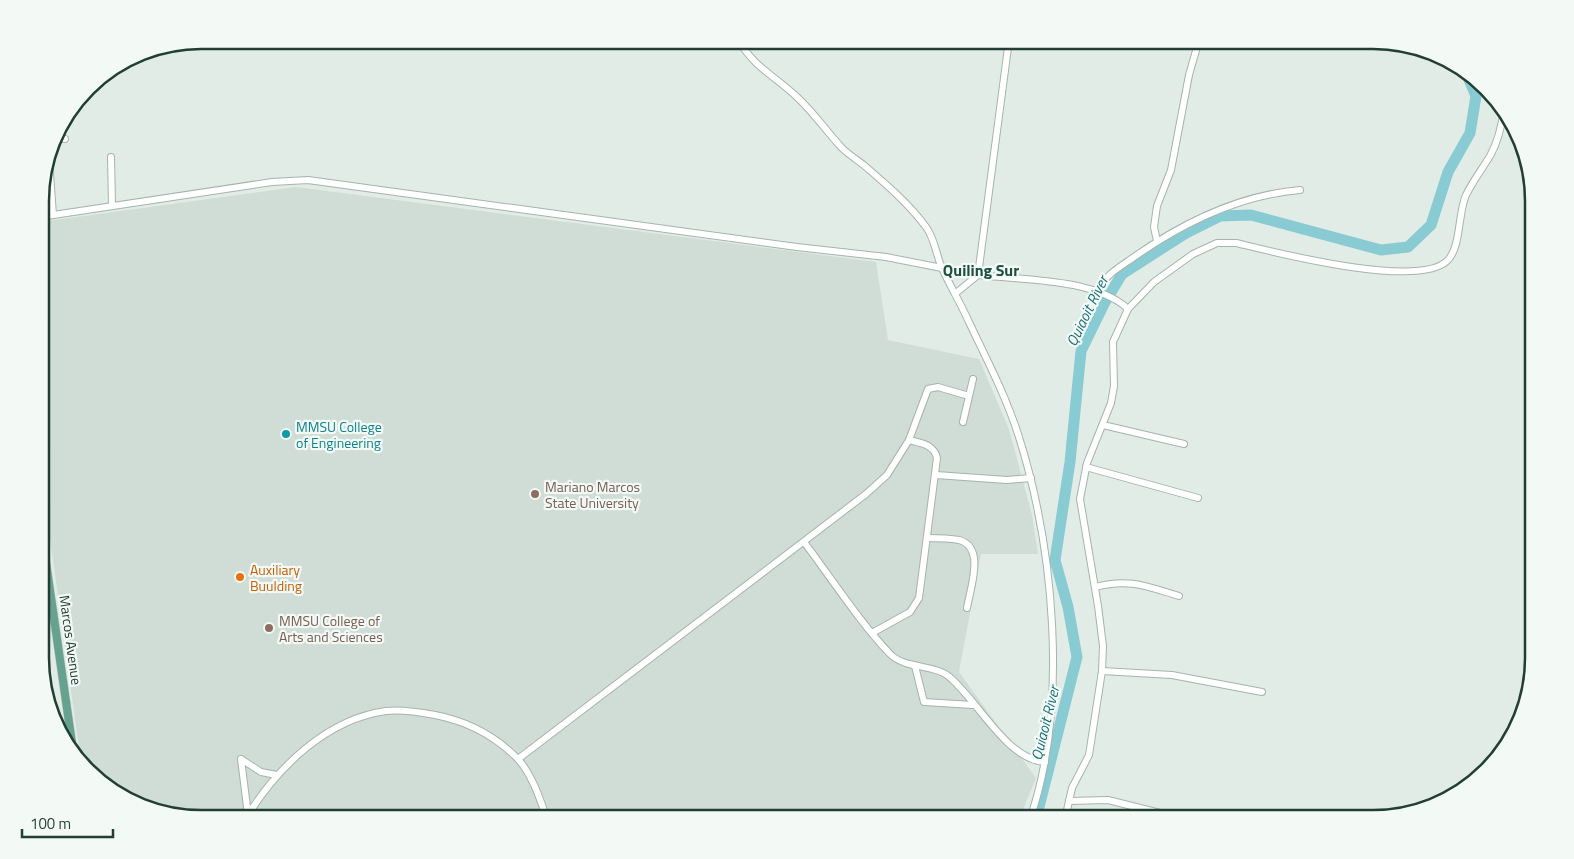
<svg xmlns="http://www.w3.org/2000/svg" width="1574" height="859" viewBox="0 0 1574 859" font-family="'Titillium Web',sans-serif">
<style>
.built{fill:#d0dcd6}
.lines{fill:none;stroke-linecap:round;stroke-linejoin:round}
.river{stroke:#89cbd2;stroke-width:11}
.minor-casing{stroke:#a5b4ae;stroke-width:8}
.major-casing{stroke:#c1c9c6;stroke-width:9}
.minor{stroke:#fff;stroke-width:6}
.major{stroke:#66a28f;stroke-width:8}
.culture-dot{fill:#0f9aa8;stroke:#f3f9f5;stroke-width:2}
.education-dot{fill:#8d6e63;stroke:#f3f9f5;stroke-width:2}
.food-dot{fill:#e8710a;stroke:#f3f9f5;stroke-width:2}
.labels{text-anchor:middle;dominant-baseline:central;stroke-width:4.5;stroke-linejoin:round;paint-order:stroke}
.culture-label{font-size:14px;fill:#0d838f;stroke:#f3f9f5;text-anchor:start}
.education-label{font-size:14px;fill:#785e54;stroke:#f3f9f5;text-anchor:start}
.food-label{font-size:14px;fill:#c56008;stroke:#f3f9f5;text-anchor:start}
.street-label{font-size:14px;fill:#223e35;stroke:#f3f9f5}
.water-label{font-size:15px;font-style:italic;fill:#1b707a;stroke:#f3f9f5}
.quarter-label{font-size:16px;font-weight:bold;fill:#1d5041;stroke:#f3f9f5}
.rim{fill:none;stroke:#223e35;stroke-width:2.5}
</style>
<rect width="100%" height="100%" fill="#e2ece7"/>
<path class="built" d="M 296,187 L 876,262 L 888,340 L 979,359 L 1009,429 L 1032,515 L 1038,554 L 981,554 L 959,672 L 1036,778 L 1019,819 L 201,819 L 130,802 L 81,763 L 41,473 L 40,222 Z"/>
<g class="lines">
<path class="river" d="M 1036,819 L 1077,657 L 1068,607 L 1055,560 L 1070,462 L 1081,351 L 1104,304 L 1122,274 L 1186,233 L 1220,216 L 1251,215 L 1381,250 L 1408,247 L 1431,225 L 1448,172 L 1470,133 L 1476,96 L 1468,77"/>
<defs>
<g id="minor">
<path d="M 738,40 C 756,69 775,76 798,98 C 814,113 827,132 842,148 C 849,155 859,161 866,167 C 887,185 910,205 926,227 C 935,239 936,255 942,268 C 950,286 960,302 968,320 C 986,358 1005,394 1018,434 C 1054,547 1069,705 1030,819"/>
<path d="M 54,138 L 65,139"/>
<path d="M 111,157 L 112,206"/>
<path d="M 49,159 L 53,215"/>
<path d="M 40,217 L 272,182 L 308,180 L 797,247 L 886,257 L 942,268"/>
<path d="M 1157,241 L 1154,227 L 1157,206 L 1171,170 L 1189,75 L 1199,40"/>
<path d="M 978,275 C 1021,280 1095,278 1128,309"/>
<path d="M 1097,289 C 1107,274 1120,267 1134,257 C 1184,222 1240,195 1300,190"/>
<path d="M 956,293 L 978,275 L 1009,40"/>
<path d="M 963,422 L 973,379"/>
<path d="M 1103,425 L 1184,444"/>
<path d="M 1086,467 L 1198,498"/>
<path d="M 936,475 L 1007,480 L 1031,478"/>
<path d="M 927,538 C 937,538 948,538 959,540 C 986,547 970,589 967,608"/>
<path d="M 804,542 C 832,579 858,620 890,654 C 905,669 931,664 947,675 C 976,697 1006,760 1045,762"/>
<path d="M 1095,587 C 1129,578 1146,586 1179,596"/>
<path d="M 872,633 L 910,612 L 919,598 L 937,458 C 934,444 920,443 909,440"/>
<path d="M 915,666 L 924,702 L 973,705"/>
<path d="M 1102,671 L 1172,675 L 1262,692"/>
<path d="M 241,759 L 248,815"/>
<path d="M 241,759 L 261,772 L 277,775"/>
<path d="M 518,759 L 866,494 L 887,475 L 909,440 L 928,389 L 938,387 L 969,396"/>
<path d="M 1069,801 L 1108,800 L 1184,819"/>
<path d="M 248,815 C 278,767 327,719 386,711 C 402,709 419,712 435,715 C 466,721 494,735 517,758 C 532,774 540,799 547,819"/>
<path d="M 1065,819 L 1072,788 L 1089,755 L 1102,671 L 1103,646 L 1098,606 L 1080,499 L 1087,463 L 1111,403 L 1114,386 L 1113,342 L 1128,309 L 1154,282 L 1193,254 L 1217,243 L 1236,243 C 1274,252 1420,290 1448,260 C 1461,246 1458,213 1466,195 C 1473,181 1482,169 1490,156 C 1498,142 1502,124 1504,109"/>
</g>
<path id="major" d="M 41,528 L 74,757"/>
</defs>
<use href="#minor" class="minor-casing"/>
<use href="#major" class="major-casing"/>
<use href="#minor" class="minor"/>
<use href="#major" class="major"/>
</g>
<circle class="culture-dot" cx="286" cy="434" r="5"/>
<g class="education-dot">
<circle cx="535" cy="494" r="5"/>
<circle cx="269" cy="628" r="5"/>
</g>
<circle class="food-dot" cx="240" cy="577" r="5"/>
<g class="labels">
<g class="culture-label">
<text x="296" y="426">MMSU College<tspan x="296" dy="16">of Engineering</tspan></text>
</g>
<g class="education-label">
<text x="545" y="486">Mariano Marcos<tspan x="545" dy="16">State University</tspan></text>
<text x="279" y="620">MMSU College of<tspan x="279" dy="16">Arts and Sciences</tspan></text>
</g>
<g class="food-label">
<text x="250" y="569">Auxiliary<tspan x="250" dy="16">Buulding</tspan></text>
</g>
<g class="street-label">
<text transform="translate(71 640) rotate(82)">Marcos Avenue</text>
</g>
<g class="water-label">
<text transform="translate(1087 311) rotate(-64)">Quiaoit River</text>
<text transform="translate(1045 723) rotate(-76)">Quiaoit River</text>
</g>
<g class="quarter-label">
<text x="981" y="270">Quiling Sur</text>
</g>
</g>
<path d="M0 0H1574V859H0ZM201 49H1373A152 152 0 0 1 1525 201V658A152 152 0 0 1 1373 810H201A152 152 0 0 1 49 658V201A152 152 0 0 1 201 49Z" fill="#f3f9f5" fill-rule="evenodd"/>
<path class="rim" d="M201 49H1373A152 152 0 0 1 1525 201V658A152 152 0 0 1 1373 810H201A152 152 0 0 1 49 658V201A152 152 0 0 1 201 49Z"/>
<path d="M22 829v8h91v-8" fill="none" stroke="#223e35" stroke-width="2.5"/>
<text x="30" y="829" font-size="15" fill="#223e35" stroke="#f3f9f5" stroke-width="4" paint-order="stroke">100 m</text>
</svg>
